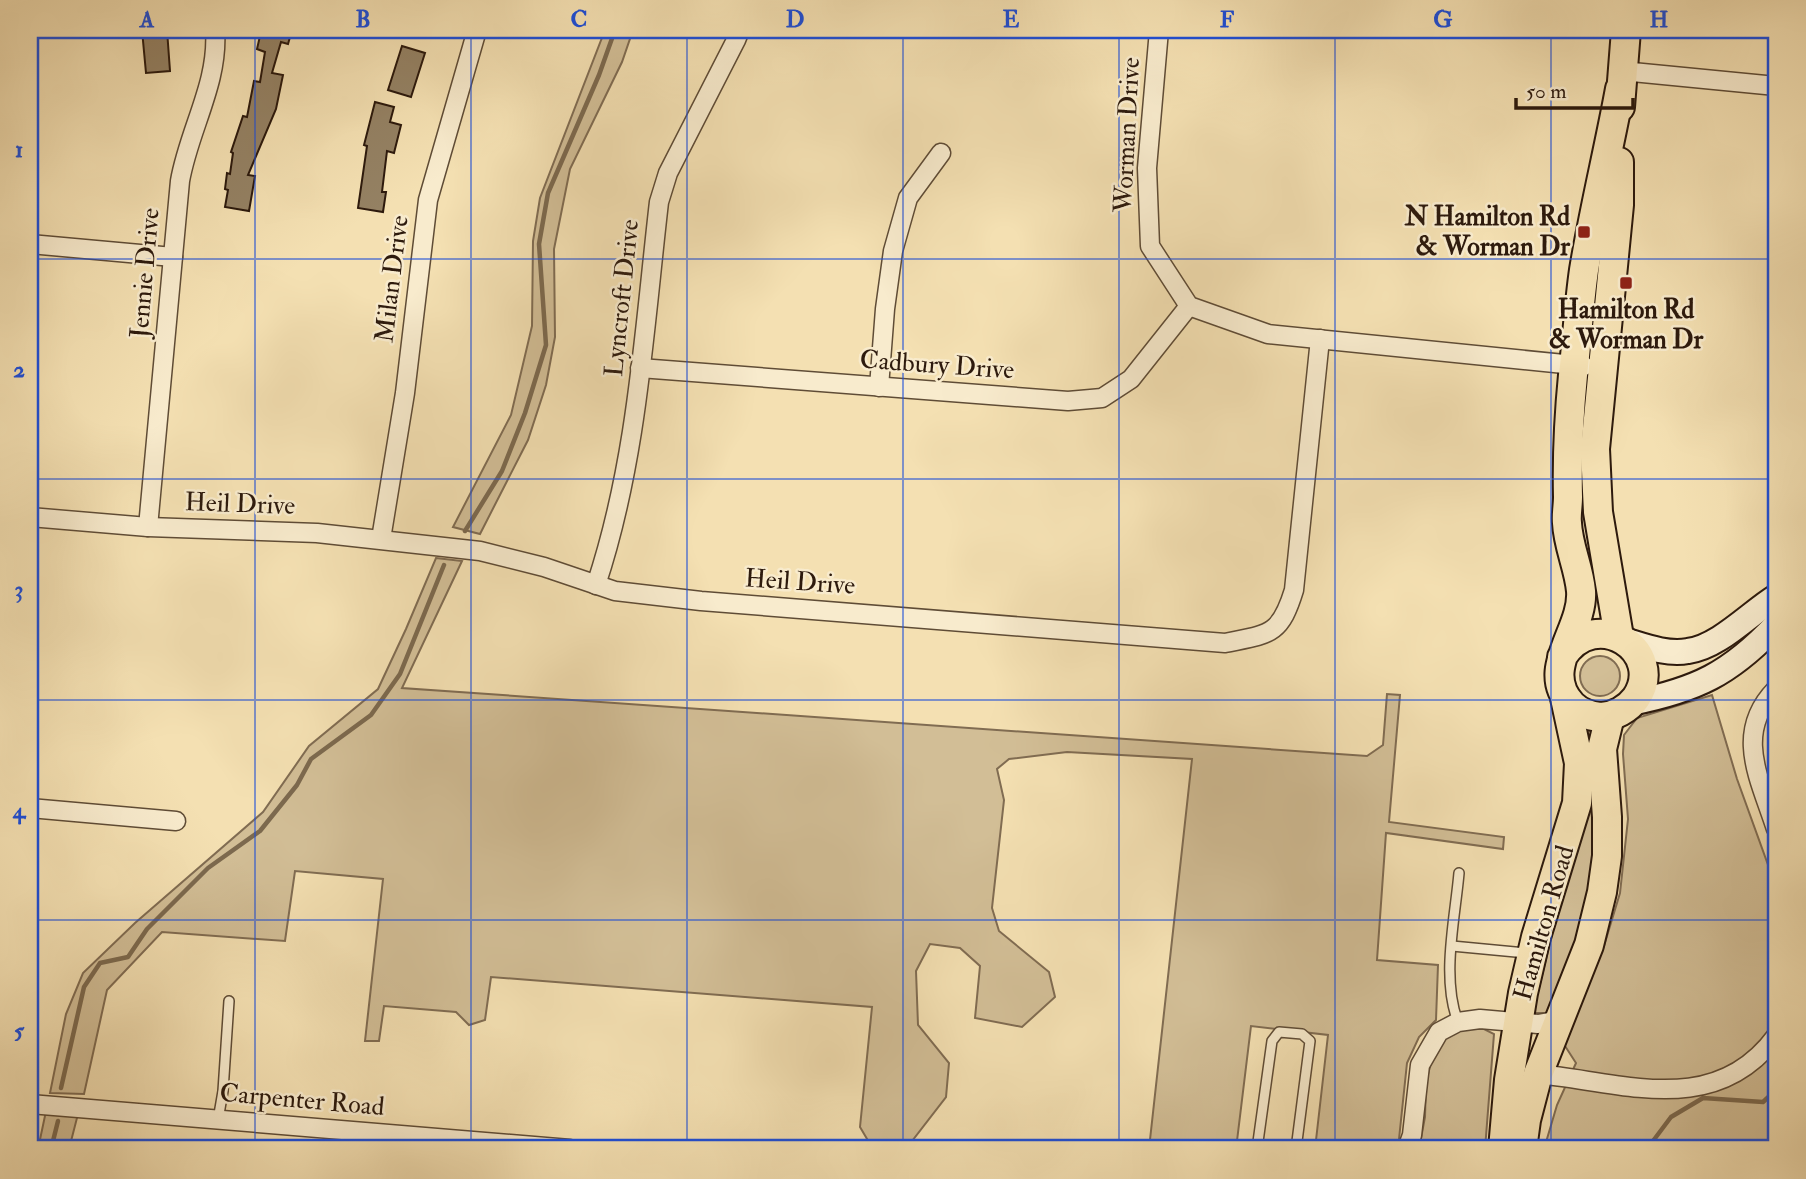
<svg xmlns="http://www.w3.org/2000/svg" width="1806" height="1179" viewBox="0 0 1806 1179" font-family="'IM FELL Double Pica',serif">
<style>
.green{fill:#d2be96;stroke:#806c52;stroke-width:2}
.lines{fill:none;stroke-linecap:round;stroke-linejoin:round}
.stream{stroke:#7c694e;stroke-width:4.5}
.building{fill:#948163;stroke:#2d1a0d;stroke-width:2}
.lane-casing{stroke:#5f4c36;stroke-width:12}
.street-casing{stroke:#5f4c36;stroke-width:21}
.secondary-casing{stroke:#2d1a0d;stroke-width:28}
.primary-casing{stroke:#2d1a0d;stroke-width:32}
.lane{stroke:#f8ebcd;stroke-width:9}
.street{stroke:#f8ebcd;stroke-width:18}
.secondary{stroke:#f8ebcd;stroke-width:24}
.primary{stroke:#f4e0b2;stroke-width:28}
.grid{fill:none;stroke:#1d4ed8;stroke-width:2;stroke-opacity:0.55}
.poi-dot{fill:#8f2418;stroke:#f8ebcd;stroke-width:2.5}
.labels{text-anchor:middle;dominant-baseline:central;stroke-width:5;stroke-linejoin:round;paint-order:stroke}
.street-label{font-size:26px;fill:#2d1a0d;stroke:#f8ebcd}
.poi-label{font-size:26px;font-weight:bold;fill:#2d1a0d;stroke:#f8ebcd;text-anchor:end}
.neatline{fill:none;stroke:#1d4ed8;stroke-width:2.5}
.grid-label{font-size:23px;text-anchor:middle;font-weight:bold;fill:#1d4ed8}
</style>
<rect width="100%" height="100%" fill="#f4e0b2"/>
<filter id="stains"><feTurbulence type="fractalNoise" baseFrequency=".00286" numOctaves="4"/><feColorMatrix values="0 0 0 0 .2 0 0 0 0 .09 0 0 0 0 .02 0 0 0 .5 -.17"/></filter>
<radialGradient id="worn" r=".72"><stop offset=".6" stop-color="#630" stop-opacity="0"/><stop offset="1" stop-color="#630" stop-opacity=".3"/></radialGradient>
<g class="green">
<path d="M 605,30 L 633,30 L 622,62 L 570,169 L 554,249 L 555,337 L 546,385 L 528,440 L 480,534 L 453,527 L 511,415 L 532,326 L 533,241 L 540,198 Z"/>
<path d="M 436,558 L 462,561 L 402,688 L 1367,756 L 1383,745 L 1387,694 L 1400,695 L 1389,822 L 1504,837 L 1503,849 L 1386,833 L 1377,960 L 1438,965 L 1436,1020 L 1419,1037 L 1407,1063 L 1399,1139 L 1394,1149 L 1315,1149 L 1328,1035 L 1251,1026 L 1236,1149 L 1149,1149 L 1192,759 L 1067,752 L 1009,759 L 997,769 L 1004,800 L 992,908 L 999,931 L 1049,972 L 1055,997 L 1022,1027 L 975,1018 L 980,966 L 960,948 L 930,944 L 916,971 L 918,1025 L 949,1063 L 946,1097 L 912,1141 L 870,1144 L 860,1127 L 872,1007 L 491,977 L 485,1020 L 469,1025 L 456,1012 L 384,1006 L 379,1041 L 365,1041 L 383,879 L 295,871 L 285,941 L 162,932 L 107,990 L 84,1094 L 50,1093 L 66,1014 L 83,973 L 135,923 L 263,812 L 309,746 L 378,689 L 406,629 Z"/>
<circle cx="1600" cy="676" r="20"/>
<path d="M 1712,695 L 1737,779 L 1776,887 L 1776,1149 L 1544,1149 L 1557,1105 L 1576,1063 L 1565,1046 L 1564,1032 L 1604,946 L 1620,893 L 1628,819 L 1623,754 L 1624,735 L 1637,718 Z"/>
<path d="M 1604,730 L 1604,869 L 1558,1003 L 1546,1013 L 1533,1013 L 1559,905 L 1591,806 L 1594,779 L 1588,731 Z"/>
<path d="M 1467,1029 L 1484,1029 L 1494,1034 L 1485,1149 L 1419,1149 L 1425,1117 L 1426,1082 L 1433,1055 L 1449,1034 Z"/>
<path d="M 46,1111 L 78,1114 L 69,1149 L 38,1149 Z"/>
</g>
<g class="lines">
<g class="stream">
<path d="M 465,531 L 502,471 L 525,413 L 546,345 L 539,244 L 548,193 L 599,75 L 615,30"/>
<path d="M 61,1088 L 84,987 L 100,963 L 128,957 L 147,929 L 208,868 L 260,831 L 297,785 L 311,759 L 371,715 L 400,674 L 444,565"/>
<path d="M 51,1149 L 58,1121"/>
<path d="M 1647,1149 L 1671,1117 L 1703,1098 L 1763,1102 L 1776,1090"/>
</g>
</g>
<g class="building">
<path d="M 142,30 L 167,30 L 170,71 L 146,73 Z"/>
<path d="M 251,30 L 292,30 L 288,44 L 281,42 L 272,73 L 283,75 L 276,109 L 248,175 L 255,176 L 249,211 L 225,207 L 228,190 L 225,189 L 227,173 L 230,174 L 233,153 L 231,152 L 243,116 L 247,117 L 254,81 L 260,82 L 265,52 L 257,49 L 260,36 L 251,33 Z"/>
<path d="M 402,46 L 425,53 L 411,97 L 388,90 Z"/>
<path d="M 375,102 L 394,107 L 390,122 L 401,125 L 394,153 L 387,151 L 382,192 L 386,192 L 383,212 L 358,208 L 367,146 L 364,145 Z"/>
</g>
<g class="lines">
<defs>
<g id="lane">
<path d="M 1452,946 L 1527,953"/>
<path d="M 1458,1022 C 1441,978 1455,919 1459,873"/>
<path d="M 218,1120 L 223,1091 L 229,1001"/>
<path d="M 1257,1149 L 1272,1041 L 1279,1032 L 1302,1034 L 1310,1041 L 1296,1149"/>
</g>
<g id="street">
<path d="M 1159,30 L 1147,168 L 1150,246 L 1189,306 L 1268,334 L 1584,366"/>
<path d="M 1622,71 L 1776,86"/>
<path d="M 30,244 L 173,257"/>
<path d="M 640,368 L 1068,401 L 1102,398 L 1131,379 L 1189,306"/>
<path d="M 879,387 L 885,309 L 893,251 L 908,198 L 941,153"/>
<path d="M 30,517 L 148,527 L 317,533 L 480,551 L 544,567 L 615,591 L 701,601 L 1225,643 C 1269,634 1280,636 1294,590 L 1320,339"/>
<path d="M 148,527 L 180,181 C 189,129 219,83 215,30"/>
<path d="M 381,539 L 405,393 L 428,200 L 477,30"/>
<path d="M 596,585 C 637,462 644,331 659,202 L 668,173 L 736,40 L 740,30"/>
<path d="M 1776,689 C 1733,733 1760,779 1776,829"/>
<path d="M 30,808 L 176,821"/>
<path d="M 1538,1074 C 1622,1082 1715,1119 1776,1036"/>
<path d="M 30,1104 L 570,1149"/>
<path d="M 1407,1149 L 1412,1135 L 1420,1065 L 1439,1032 L 1458,1022 L 1480,1019 L 1538,1024 L 1560,1020"/>
</g>
<g id="secondary">
<path d="M 1624,640 C 1644,646 1667,655 1688,651 C 1719,647 1750,613 1776,597"/>
<path d="M 1631,703 C 1696,690 1730,674 1776,625"/>
</g>
<g id="primary">
<path d="M 1620,107 L 1626,30"/>
<path d="M 1619,637 L 1598,512 L 1595,449 L 1619,205 L 1619,162"/>
<path d="M 1562,657 C 1596,604 1667,652 1636,698 C 1628,709 1614,717 1600,717 C 1590,716 1579,712 1572,705 C 1538,670 1584,630 1581,591 C 1579,568 1568,546 1567,523 C 1566,515 1568,506 1568,497 C 1567,456 1569,416 1573,375 C 1577,341 1579,305 1584,270 C 1594,209 1609,149 1620,89"/>
<path d="M 1503,1149 L 1509,1080 L 1523,993 L 1536,937 L 1577,803 L 1579,763 L 1565,698"/>
<path d="M 1522,1149 L 1526,1120 L 1538,1074 L 1589,945 L 1602,892 L 1607,856 L 1607,817 L 1602,749 L 1610,716"/>
</g>
</defs>
<use href="#lane" class="lane-casing"/>
<use href="#street" class="street-casing"/>
<use href="#secondary" class="secondary-casing"/>
<use href="#primary" class="primary-casing"/>
<use href="#lane" class="lane"/>
<use href="#street" class="street"/>
<use href="#secondary" class="secondary"/>
<use href="#primary" class="primary"/>
</g>
<path class="grid" d="M 255,30 L 255,1149M 471,30 L 471,1149M 687,30 L 687,1149M 903,30 L 903,1149M 1119,30 L 1119,1149M 1335,30 L 1335,1149M 1551,30 L 1551,1149M 30,259 L 1776,259M 30,479 L 1776,479M 30,700 L 1776,700M 30,920 L 1776,920"/>
<g class="poi-dot">
<rect x="1577" y="225" width="14" height="14" rx="3.5"/>
<rect x="1619" y="276" width="14" height="14" rx="3.5"/>
</g>
<g class="labels">
<g class="street-label">
<text transform="translate(1127 135) rotate(-87)">Worman Drive</text>
<text transform="translate(145 273) rotate(-85)">Jennie Drive</text>
<text transform="translate(392 279) rotate(-83)">Milan Drive</text>
<text transform="translate(622 298) rotate(-84)">Lyncroft Drive</text>
<text transform="translate(937 365) rotate(4)">Cadbury Drive</text>
<text transform="translate(240 504) rotate(2)">Heil Drive</text>
<text transform="translate(800 582) rotate(4)">Heil Drive</text>
<text transform="translate(1544 923) rotate(-74)">Hamilton Road</text>
<text transform="translate(302 1100) rotate(5)">Carpenter Road</text>
</g>
<g class="poi-label">
<text x="1570" y="217">N Hamilton Rd<tspan x="1570" dy="30">&amp; Worman Dr</tspan></text>
<text x="1626" y="310" text-anchor="middle">Hamilton Rd<tspan x="1626" dy="30">&amp; Worman Dr</tspan></text>
</g>
</g>
<rect width="1806" height="1179" fill="none" stroke="#f4e0b2" stroke-width="77"/>
<path d="M1516 98v10h117v-10" fill="none" stroke="#2d1a0d" stroke-width="3.5"/>
<text x="1526" y="98" font-size="21" fill="#2d1a0d" stroke="#f8ebcd" stroke-width="5" paint-order="stroke">50 m</text>
<rect x="38" y="38" width="1730" height="1102" class="neatline"/>
<g class="grid-label">
<text x="147" y="27">A</text>
<text x="363" y="27">B</text>
<text x="579" y="27">C</text>
<text x="795" y="27">D</text>
<text x="1011" y="27">E</text>
<text x="1227" y="27">F</text>
<text x="1443" y="27">G</text>
<text x="1659" y="27">H</text>
<text x="19" y="157">1</text>
<text x="19" y="377">2</text>
<text x="19" y="597">3</text>
<text x="19" y="818">4</text>
<text x="19" y="1038">5</text>
</g>
<rect width="100%" height="100%" filter="url(#stains)"/>
<rect width="100%" height="100%" fill="url(#worn)"/>
</svg>
